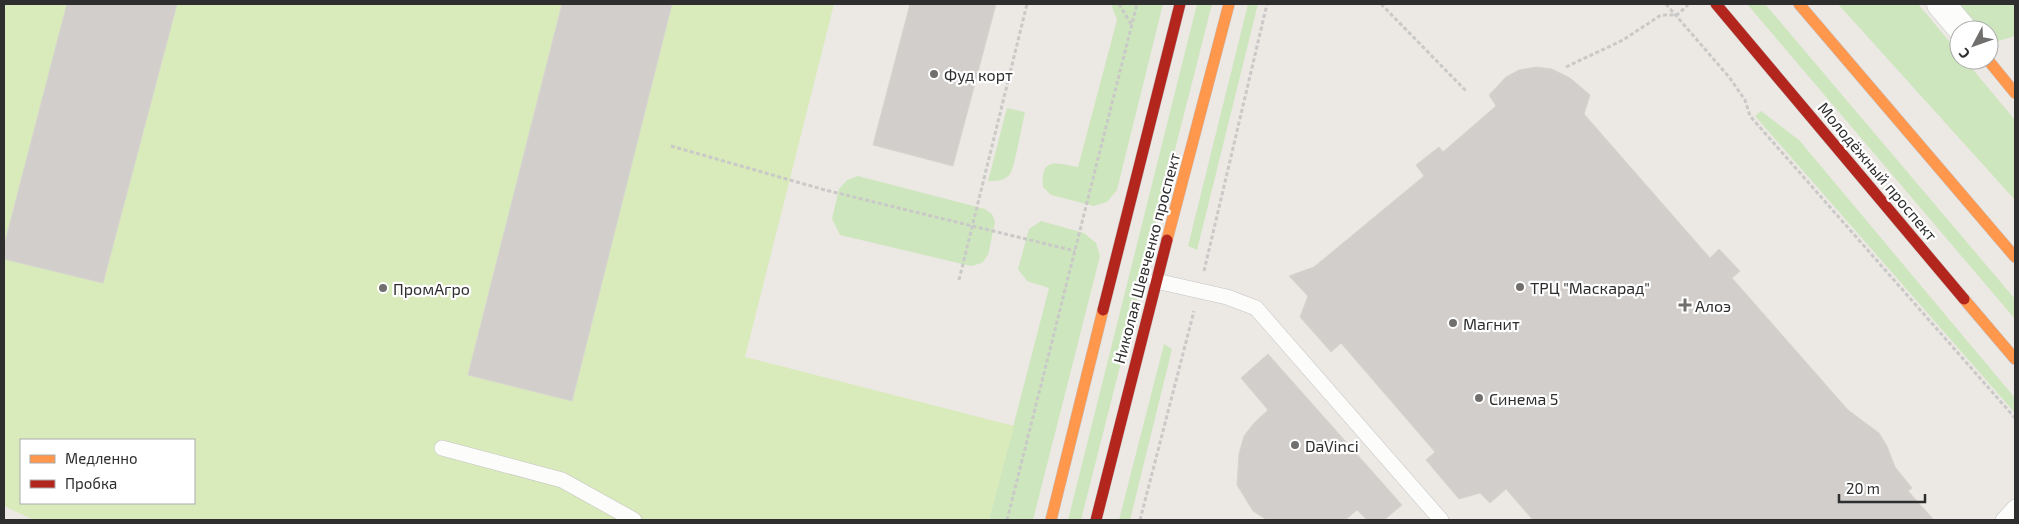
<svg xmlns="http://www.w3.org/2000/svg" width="2019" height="524" viewBox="0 0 2019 524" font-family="'Exo 2',sans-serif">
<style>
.green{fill:#cee6be}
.pitch{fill:#d9eabb;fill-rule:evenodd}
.building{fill:#d1cecb;stroke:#d7d4d0}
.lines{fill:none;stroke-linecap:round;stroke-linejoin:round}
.lane-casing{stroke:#c5c4c5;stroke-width:16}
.street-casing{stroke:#c5c4c5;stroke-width:29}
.slow-casing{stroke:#c5c4c5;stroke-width:12}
.jam-casing{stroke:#c5c4c5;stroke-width:12}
.path{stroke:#c9c9c8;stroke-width:3;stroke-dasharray:4 2.5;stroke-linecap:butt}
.lane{stroke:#fcfcfb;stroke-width:15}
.street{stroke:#fcfcfb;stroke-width:28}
.slow{stroke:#ff974d;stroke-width:11}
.jam{stroke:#b3261e;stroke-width:11}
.poi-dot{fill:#706f6e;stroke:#fff;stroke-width:2}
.labels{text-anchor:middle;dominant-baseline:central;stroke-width:4.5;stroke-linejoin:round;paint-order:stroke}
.poi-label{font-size:16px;fill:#2e2e2e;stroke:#fff;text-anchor:start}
.street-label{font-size:16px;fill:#2e2e2e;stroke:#fff}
</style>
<rect width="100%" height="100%" fill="#ece8e4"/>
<g class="green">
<path d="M 1111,4 L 1163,4 L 1117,190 L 1107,202 L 1094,206 L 1051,195 L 1043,187 C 1040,155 1059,164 1078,167 L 1117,20 Z"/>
<path d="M 1197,4 L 1212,4 L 1081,520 L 1068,520 Z"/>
<path d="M 1248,4 L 1258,4 L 1197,250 L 1188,246 Z"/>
<path d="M 1747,4 L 1765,4 L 2015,299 L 2015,319 Z"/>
<path d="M 1838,4 L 1918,4 L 1959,53 L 1959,60 L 1965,60 L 2015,120 L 2015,200 Z"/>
<path d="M 1960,4 L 2015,4 L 2015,36 L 1992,43 L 1989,39 L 1989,30 L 1981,30 Z"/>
<path d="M 1007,108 L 1025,112 C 1022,124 1015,166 1010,174 C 1005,181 996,181 988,181 Z"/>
<path d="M 1761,111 L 1799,140 L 2015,398 L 2015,413 L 1755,116 Z"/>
<path d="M 858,176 L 985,209 L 992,214 L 995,222 L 988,255 L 982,263 L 971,266 L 840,235 L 832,219 L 839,189 L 847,180 Z"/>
<path d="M 1041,221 L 1084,233 L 1096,243 L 1100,256 L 1033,520 L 989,520 L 1049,288 L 1027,281 L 1018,269 L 1029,229 Z"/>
<path d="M 1164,344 L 1172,349 L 1130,520 L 1119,520 Z"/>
</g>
<path class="pitch" d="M 4,4 L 834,4 L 745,357 L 1014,426 L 989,520 L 34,520 L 4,506 ZM 21,440 L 194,440 L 194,503 L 21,503 Z"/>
<g class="building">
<path d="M 67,4 L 177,4 L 103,283 L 4,259 L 4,246 Z"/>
<path d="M 562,4 L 672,4 L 572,401 L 468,375 Z"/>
<path d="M 910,4 L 996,4 L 953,166 L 873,145 Z"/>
<path d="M 1536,67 L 1552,69 L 1570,78 L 1590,95 L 1584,114 L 1710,258 L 1719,249 L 1740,271 L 1732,278 L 1848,410 L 1879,433 L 1887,446 L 1895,467 L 1912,488 L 1908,491 L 1934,520 L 1533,520 L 1506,489 L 1490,503 L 1480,493 L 1459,499 L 1426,460 L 1435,452 L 1341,343 L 1331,352 L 1300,317 L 1308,296 L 1289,276 L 1314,267 L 1424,176 L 1416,165 L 1439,147 L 1443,152 L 1496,106 L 1489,95 L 1506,77 L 1519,70 Z"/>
<path d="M 1268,354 L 1402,505 L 1384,520 L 1367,520 L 1357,510 L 1345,520 L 1267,520 L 1253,511 L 1237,485 L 1239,454 L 1244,436 L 1254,423 L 1268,410 L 1241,378 Z"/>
</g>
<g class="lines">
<defs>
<g id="lane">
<path d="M 1156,281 L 1227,297 L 1256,308 L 1441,520"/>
<path d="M 442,448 L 562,480 L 634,520"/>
<path d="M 2003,520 L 2015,507"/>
</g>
<path id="street" d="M 1941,4 L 1963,30"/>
<g id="slow">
<path d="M 1799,4 L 2015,257"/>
<path d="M 1988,60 L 2015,93"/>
<path d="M 1167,240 L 1229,4"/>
<path d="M 1964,299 L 2015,359"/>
<path d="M 1051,520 L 1103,310"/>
</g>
<g id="jam">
<path d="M 1716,4 L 1964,299"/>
<path d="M 1103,310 L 1180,4"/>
<path d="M 1096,520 L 1167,240"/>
</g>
</defs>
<use href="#lane" class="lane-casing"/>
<use href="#street" class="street-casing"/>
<use href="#slow" class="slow-casing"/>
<use href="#jam" class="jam-casing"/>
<g class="path">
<path d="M 1119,4 L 1131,24"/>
<path d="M 1381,4 L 1467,92"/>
<path d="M 1666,4 L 1729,77 L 1745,100 L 1750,116 L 2015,418"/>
<path d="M 1566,67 L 1623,40 L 1661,15 L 1677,15 L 1688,5"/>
<path d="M 671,146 L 825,190 L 1075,251"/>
<path d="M 1204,271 L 1267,4"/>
<path d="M 959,280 L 1027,4"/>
<path d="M 1007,520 L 1137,4"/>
<path d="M 1140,520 L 1194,311"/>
</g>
<use href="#lane" class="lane"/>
<use href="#street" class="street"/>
<use href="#slow" class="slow"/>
<use href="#jam" class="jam"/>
</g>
<g class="poi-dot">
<circle cx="934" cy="74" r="5"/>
<circle cx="1520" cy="287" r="5"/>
<circle cx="383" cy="288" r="5"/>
<path d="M1682.5 297.5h5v5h5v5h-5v5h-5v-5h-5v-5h5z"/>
<circle cx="1453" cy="323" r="5"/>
<circle cx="1479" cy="398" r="5"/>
<circle cx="1295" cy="445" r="5"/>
</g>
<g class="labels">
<g class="poi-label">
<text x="944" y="74">Фуд корт</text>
<text x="1530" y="287">ТРЦ "Маскарад"</text>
<text x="393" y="288">ПромАгро</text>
<text x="1695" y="305">Алоэ</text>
<text x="1463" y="323">Магнит</text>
<text x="1489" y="398">Синема 5</text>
<text x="1305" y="445">DaVinci</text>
</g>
<g class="street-label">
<text transform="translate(1878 171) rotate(50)">Молодёжный проспект</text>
<text transform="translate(1146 258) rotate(-75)">Николая Шевченко проспект</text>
</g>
</g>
<rect width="2019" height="524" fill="none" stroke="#2e2e2e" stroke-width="10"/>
<rect x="20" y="439" width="175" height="65" fill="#ffffff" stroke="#ababab"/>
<rect x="30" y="455" width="25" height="8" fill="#ff974d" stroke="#ababab"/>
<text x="65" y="464" font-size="15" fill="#2e2e2e">Медленно</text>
<rect x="30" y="480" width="25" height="8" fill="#b3261e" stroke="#ababab"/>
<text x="65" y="489" font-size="15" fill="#2e2e2e">Пробка</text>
<g transform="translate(1974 45) rotate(229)"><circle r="24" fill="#ffffff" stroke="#ababab"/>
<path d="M0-4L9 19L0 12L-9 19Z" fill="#706f6e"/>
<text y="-8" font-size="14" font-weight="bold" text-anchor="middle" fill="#2e2e2e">С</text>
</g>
<path d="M1839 494v8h86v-8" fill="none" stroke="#2e2e2e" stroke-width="2.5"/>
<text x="1846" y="494" font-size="15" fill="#2e2e2e" stroke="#ffffff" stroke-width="4" paint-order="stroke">20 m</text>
</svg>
